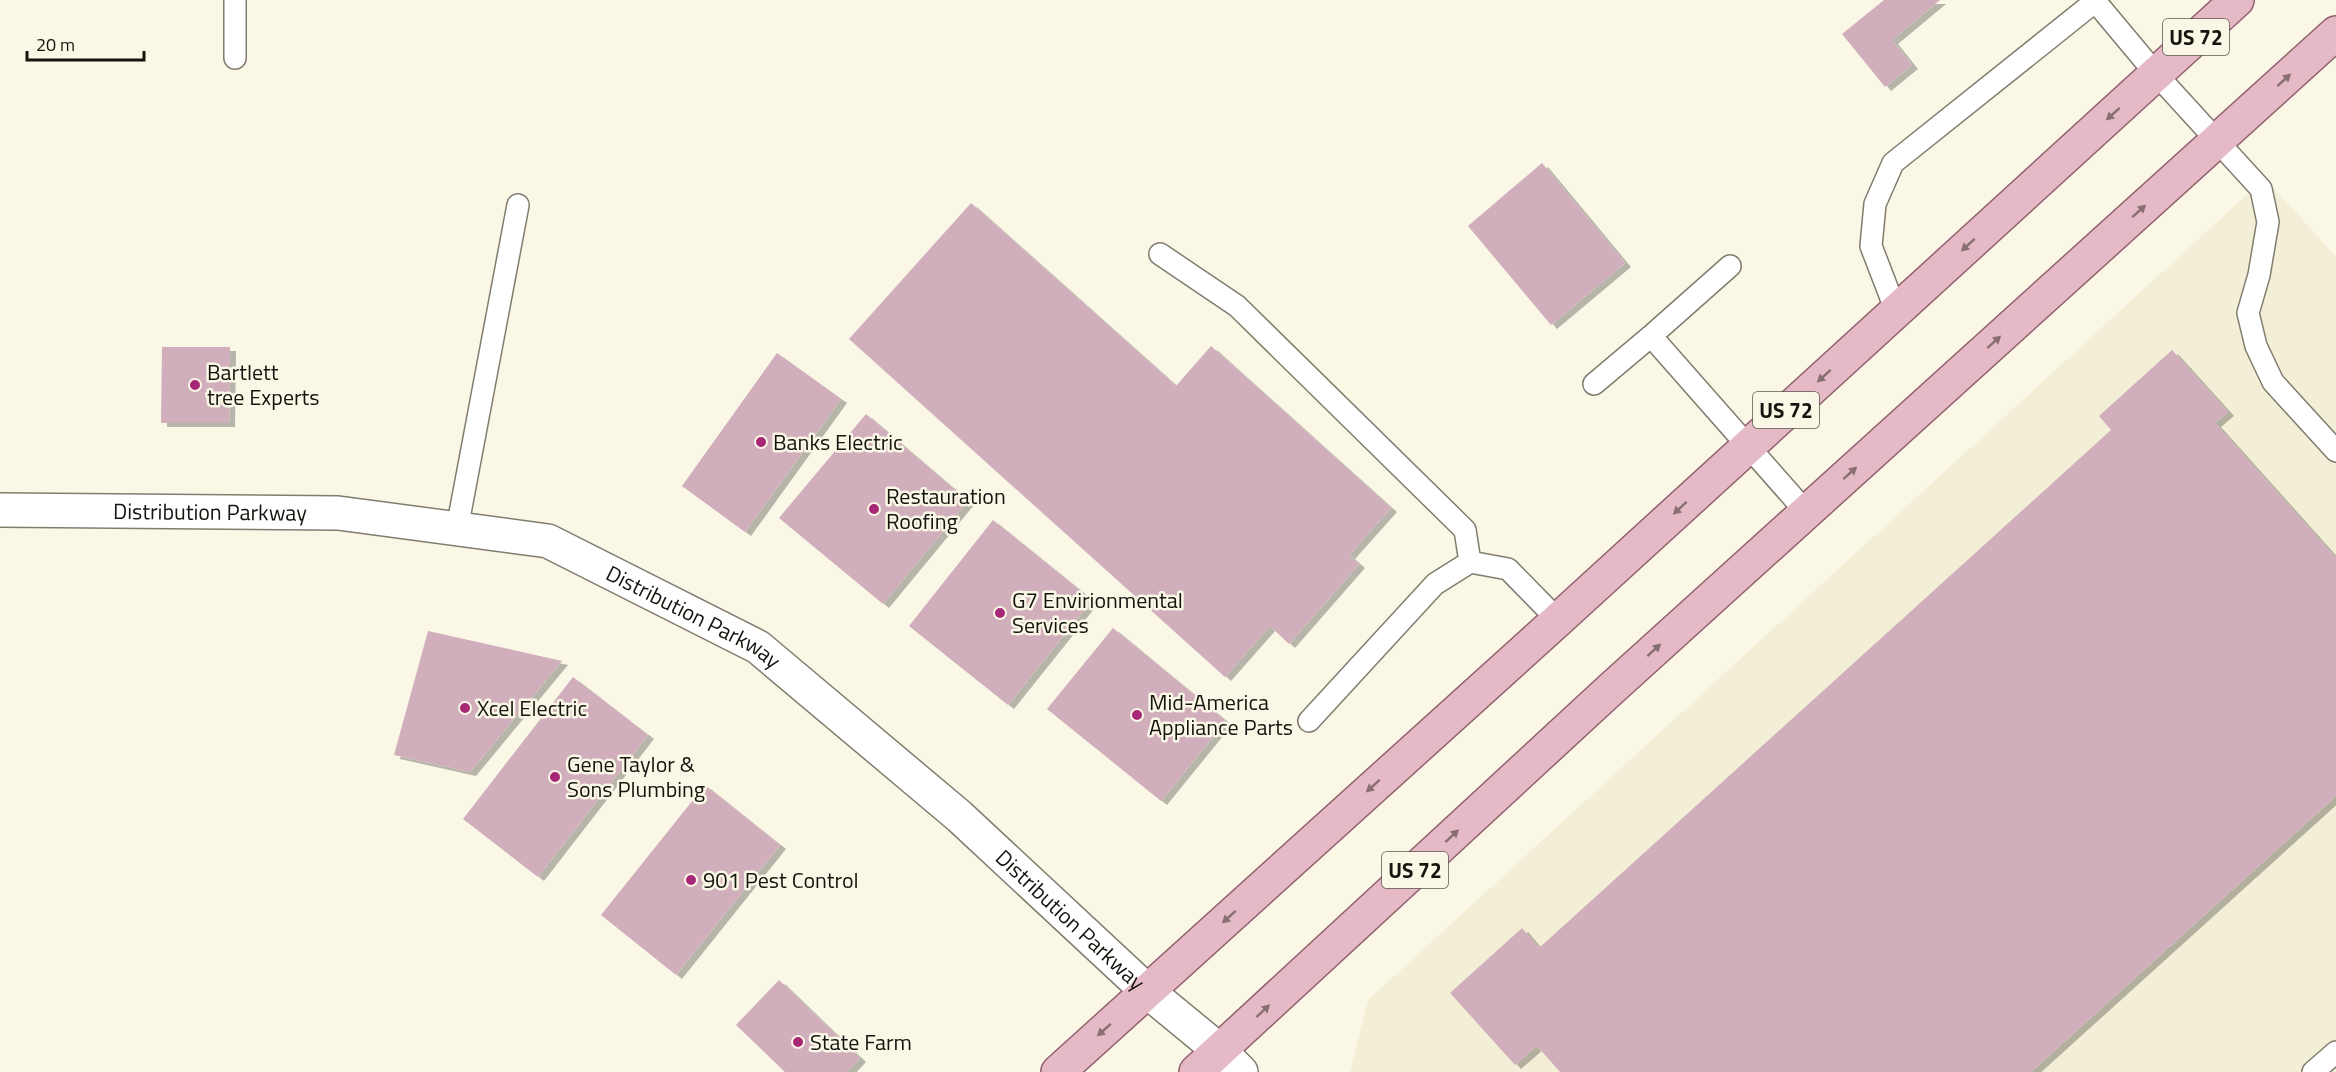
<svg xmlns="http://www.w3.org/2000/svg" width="2336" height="1072" font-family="'Titillium Web',sans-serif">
  <defs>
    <filter id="shadow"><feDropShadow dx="6" dy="4" stdDeviation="0" flood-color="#0004"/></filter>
  </defs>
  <rect width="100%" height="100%" fill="#faf7e7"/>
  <!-- built -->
  <path fill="#f3efd7" d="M2265,178L2336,257V1072H1350L1368,1000Z"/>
  <!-- building -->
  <path fill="#d0aebc" filter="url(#shadow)" d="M1884,0H1940L1892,40L1912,65L1885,87L1842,34Z
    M1542,163L1625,263L1551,325L1468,226Z
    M971,203L1176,386L1211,346L1391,508L1349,555L1359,564L1289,644L1270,626L1225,677L849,339Z
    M162,347H230L229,423H161Z
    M2172,350L2228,412L2215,423L2336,558V796L2031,1072H1560L1537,1046L1515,1065L1450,993L1522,928L1539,948L2111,430L2099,416Z
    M777,353L841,399L745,532L682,486Z
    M866,414L968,501L883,604L779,518Z
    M993,520L1092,600L1008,705L909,626Z
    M1113,628L1226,721L1161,801L1047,709Z
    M428,631L562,661L470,772L394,755Z
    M573,677L648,735L538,877L463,819Z
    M705,785L780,845L676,975L601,915Z
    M779,980L860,1058L847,1072H785L736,1025Z"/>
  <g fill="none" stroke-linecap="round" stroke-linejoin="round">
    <defs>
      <path id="lane" d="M235,0V58
        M2095,1L2156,74L2261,189L2268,222L2259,275L2248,313L2256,346L2273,382L2336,451
        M1160,254L1237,306L1465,530L1470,562
        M1730,266L1651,336L1806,512
        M1896,311L1871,246L1875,204L1893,163L2097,0
        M1594,384L1651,336
        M457,529L518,205
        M1309,721L1435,584L1470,562L1508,569L1558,620
        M2313,1072L2336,1052"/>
      <g id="street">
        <path id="s1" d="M0,510L338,513L548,541L758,647L959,816L1147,991L1220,1051L1241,1072"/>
      </g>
      <path id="primary" d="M1058,1072L1558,620L2237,0
        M1196,1072L1611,689L2336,33"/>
    </defs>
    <!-- lane casing -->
    <use href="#lane" stroke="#807d6f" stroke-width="24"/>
    <!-- street casing -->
    <use href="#street" stroke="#807d6f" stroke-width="36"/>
    <!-- primary casing -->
    <use href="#primary" stroke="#92616e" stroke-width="36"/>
    <!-- lane -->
    <use href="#lane" stroke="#fff" stroke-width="21"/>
    <!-- street -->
    <use href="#street" stroke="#fff" stroke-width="33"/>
    <!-- primary -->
    <use href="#primary" stroke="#e6b9c7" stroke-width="33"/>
  </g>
  <!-- one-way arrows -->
  <defs><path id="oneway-solid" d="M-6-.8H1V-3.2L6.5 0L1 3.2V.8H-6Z" transform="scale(1.5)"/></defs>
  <g fill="#886f74">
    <use href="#oneway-solid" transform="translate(2284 80) rotate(-42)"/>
    <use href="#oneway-solid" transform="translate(2113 114) rotate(138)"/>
    <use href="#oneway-solid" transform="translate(2139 211) rotate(-42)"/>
    <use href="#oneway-solid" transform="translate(1968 245) rotate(138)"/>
    <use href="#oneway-solid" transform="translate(1994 342) rotate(-42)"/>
    <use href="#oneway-solid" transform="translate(1824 376) rotate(138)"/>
    <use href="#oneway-solid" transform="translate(1850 473) rotate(-42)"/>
    <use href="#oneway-solid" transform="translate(1680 508) rotate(137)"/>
    <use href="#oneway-solid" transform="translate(1654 650) rotate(-42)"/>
    <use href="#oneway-solid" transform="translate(1373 786) rotate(138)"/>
    <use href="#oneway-solid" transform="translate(1452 836) rotate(-43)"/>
    <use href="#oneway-solid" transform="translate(1229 917) rotate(138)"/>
    <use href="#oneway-solid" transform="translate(1263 1011) rotate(-43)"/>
    <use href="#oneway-solid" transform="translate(1104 1030) rotate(138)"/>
  </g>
  <!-- markers -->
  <g fill="#a72675" stroke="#faf7e7" stroke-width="2">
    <circle cx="195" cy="385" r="6"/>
    <circle cx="761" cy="442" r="6"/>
    <circle cx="874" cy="509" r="6"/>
    <circle cx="1000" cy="613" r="6"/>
    <circle cx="465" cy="708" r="6"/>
    <circle cx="1137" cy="715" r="6"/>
    <circle cx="555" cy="777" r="6"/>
    <circle cx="691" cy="880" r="6"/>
    <circle cx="798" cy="1042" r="6"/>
  </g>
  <g text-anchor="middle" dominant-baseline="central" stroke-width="5" stroke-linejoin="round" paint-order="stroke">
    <!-- shield labels -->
    <g fill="#faf7e7" stroke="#5a584f" stroke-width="1.5">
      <rect x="2163" y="19" width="66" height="36" rx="4.5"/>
      <rect x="1753" y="392" width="66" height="36" rx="4.5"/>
      <rect x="1382" y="852" width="66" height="36" rx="4.5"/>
    </g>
    <g font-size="21" font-weight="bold" fill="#15140e">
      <text x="2196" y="37">US 72</text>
      <text x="1786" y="410">US 72</text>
      <text x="1415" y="870">US 72</text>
    </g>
    <!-- poi labels -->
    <g font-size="22" fill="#15140e" stroke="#faf7e7" text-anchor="start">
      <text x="207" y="372">Bartlett<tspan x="207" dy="25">tree Experts</tspan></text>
      <text x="773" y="442">Banks Electric</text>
      <text x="886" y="496">Restauration<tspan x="886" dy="25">Roofing</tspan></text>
      <text x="1012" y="600">G7 Envirionmental<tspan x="1012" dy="25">Services</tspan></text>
      <text x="1149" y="702">Mid-America<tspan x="1149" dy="25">Appliance Parts</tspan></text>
      <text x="477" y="708">Xcel Electric</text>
      <text x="567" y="764">Gene Taylor &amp;<tspan x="567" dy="25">Sons Plumbing</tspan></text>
      <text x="703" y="880">901 Pest Control</text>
      <text x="810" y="1042">State Farm</text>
    </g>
    <!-- street labels -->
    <g font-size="22" fill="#15140e" stroke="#faf7e7">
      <text stroke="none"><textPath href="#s1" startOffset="210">Distribution Parkway</textPath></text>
      <text stroke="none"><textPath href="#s1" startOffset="714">Distribution Parkway</textPath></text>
      <text stroke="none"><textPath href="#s1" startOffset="1200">Distribution Parkway</textPath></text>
    </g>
  </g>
  <!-- scale -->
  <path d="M27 51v9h117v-9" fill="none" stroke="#15140e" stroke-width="3"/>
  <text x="36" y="51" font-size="18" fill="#15140e" stroke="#faf7e7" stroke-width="4.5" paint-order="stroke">20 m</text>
</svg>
